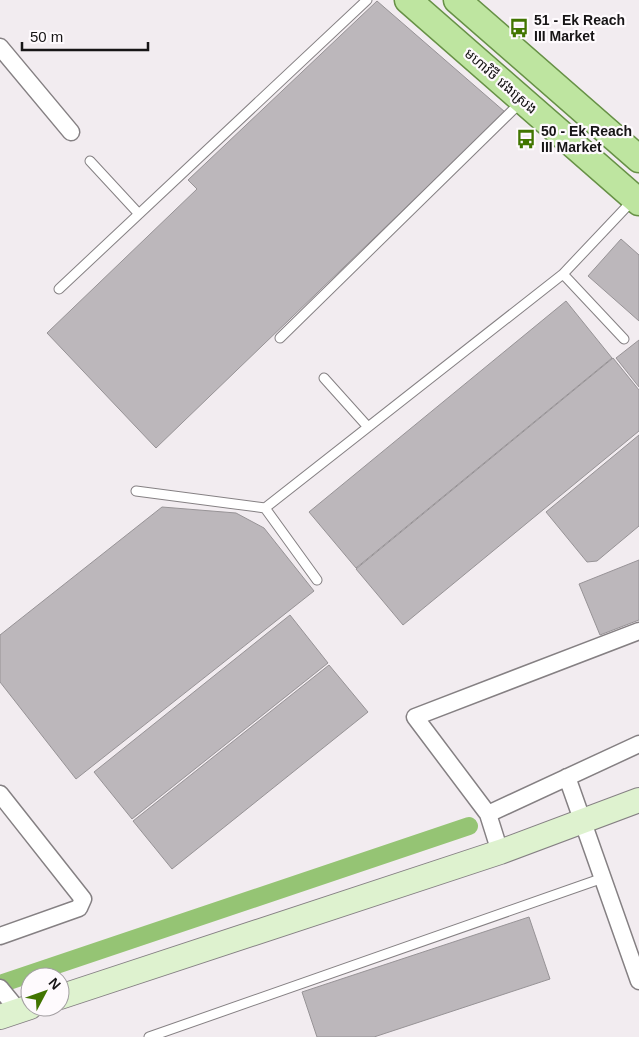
<svg xmlns="http://www.w3.org/2000/svg" width="639" height="1037" font-family="Helvetica,'Noto Sans Khmer',sans-serif">
  <rect width="100%" height="100%" fill="#f2ecf0"/>
  <g fill="none" stroke-linecap="round" stroke-linejoin="round">
    <!-- canal -->
    <path stroke="#95c474" stroke-width="18" d="M0,984L469,826"/>
  </g>
  <!-- building -->
  <path fill="#bcb7bb" stroke="#979396" d="M377,1L505,112L156,448L47,333L197,189L188,180Z
    M621,239L639,255V321L588,276Z
    M566,301L612,358L356,568L309,512Z
    M639,340V387L616,358Z
    M613,358L639,390V431L403,625L356,569Z
    M639,435V526L597,561L587,562L546,512Z
    M162,507L236,513L264,528L314,591L76,779L0,682V635Z
    M639,560V620L600,635L579,584Z
    M290,615L328,663L132,819L94,772Z
    M329,665L368,712L172,869L133,821Z
    M529,917L550,979L374,1037H317L302,992Z"/>
  <g fill="none" stroke-linecap="round" stroke-linejoin="round">
    <defs>
      <path id="lane" d="M90,161L139,214
        M563,274L624,339
        M59,289L367,0
        M280,338L521,102
        M324,378L368,427
        M136,491L265,508L563,274L633,200
        M265,508L317,580
        M149,1037L603,878"/>
      <path id="street" d="M0,47L71,132
        M567,777L639,981
        M0,794L83,899L79,908L0,936
        M488,814L639,744
        M500,852L488,814L415,717L639,631
        M0,988L18,1010"/>
      <path id="secondary" d="M60,997L500,852L639,800
        M0,1017L30,1007"/>
      <path id="primary" d="M408,0L639,202
        M457,0L639,159"/>
    </defs>
    <!-- lane casing -->
    <use href="#lane" stroke="#858083" stroke-width="11"/>
    <!-- street casing -->
    <use href="#street" stroke="#858083" stroke-width="19"/>
    <!-- secondary casing -->
    <use href="#secondary" stroke="#858083" stroke-width="26"/>
    <!-- primary casing -->
    <use href="#primary" stroke="#679146" stroke-width="29"/>
    <!-- lane -->
    <use href="#lane" stroke="#fff" stroke-width="9"/>
    <!-- street -->
    <use href="#street" stroke="#fff" stroke-width="16"/>
    <!-- secondary -->
    <use href="#secondary" stroke="#def2cf" stroke-width="24"/>
    <!-- primary -->
    <use href="#primary" stroke="#bee5a0" stroke-width="26"/>
  </g>
  <!-- icons -->
  <defs>
    <symbol id="bus-bare" viewBox="-9 -9 18 18"><path d="M-5-6H5V4H4V6H2V4H-2V6H-4V4H-5ZM-3.5-4V0h7V-4ZM-3.5 1.2v1.5H-2V1.2ZM2 1.2v1.5H3.5V1.2Z" fill="#417500" stroke="#fefafd" stroke-width="2.5" paint-order="stroke"/></symbol>
  </defs>
  <g fill-rule="evenodd">
    <use href="#bus-bare" x="505" y="14" width="28" height="28"/>
    <use href="#bus-bare" x="512" y="125" width="28" height="28"/>
  </g>
  <g text-anchor="middle" dominant-baseline="central" stroke-width="4.5" stroke-linejoin="round" paint-order="stroke">
    <!-- poi labels -->
    <g font-size="14" font-weight="bold" fill="#171516" stroke="#fefafd" text-anchor="start">
      <text x="534" y="20">51 - Ek Reach<tspan x="534" dy="16">III Market</tspan></text>
      <text x="541" y="131">50 - Ek Reach<tspan x="541" dy="16">III Market</tspan></text>
    </g>
    <!-- street labels -->
    <g font-size="14" fill="#171516" stroke="#fefafd">
      <text transform="translate(501 81) rotate(41)">មហាវិថី វេងស្រេង</text>
    </g>
  </g>
  <!-- north arrow -->
  <g transform="translate(45 992) rotate(49)"><circle r="24" fill="#fefafd" stroke="#a29ea1"/>
  <path d="M0-4L9 19L0 12L-9 19Z" fill="#417500"/>
  <text y="-8" font-size="14" font-weight="bold" text-anchor="middle" fill="#171516">N</text>
  </g>
  <!-- scale -->
  <path d="M22 42v8h126v-8" fill="none" stroke="#171516" stroke-width="2.5"/>
  <text x="30" y="42" font-size="15" fill="#171516" stroke="#fefafd" stroke-width="4" paint-order="stroke">50 m</text>
</svg>
